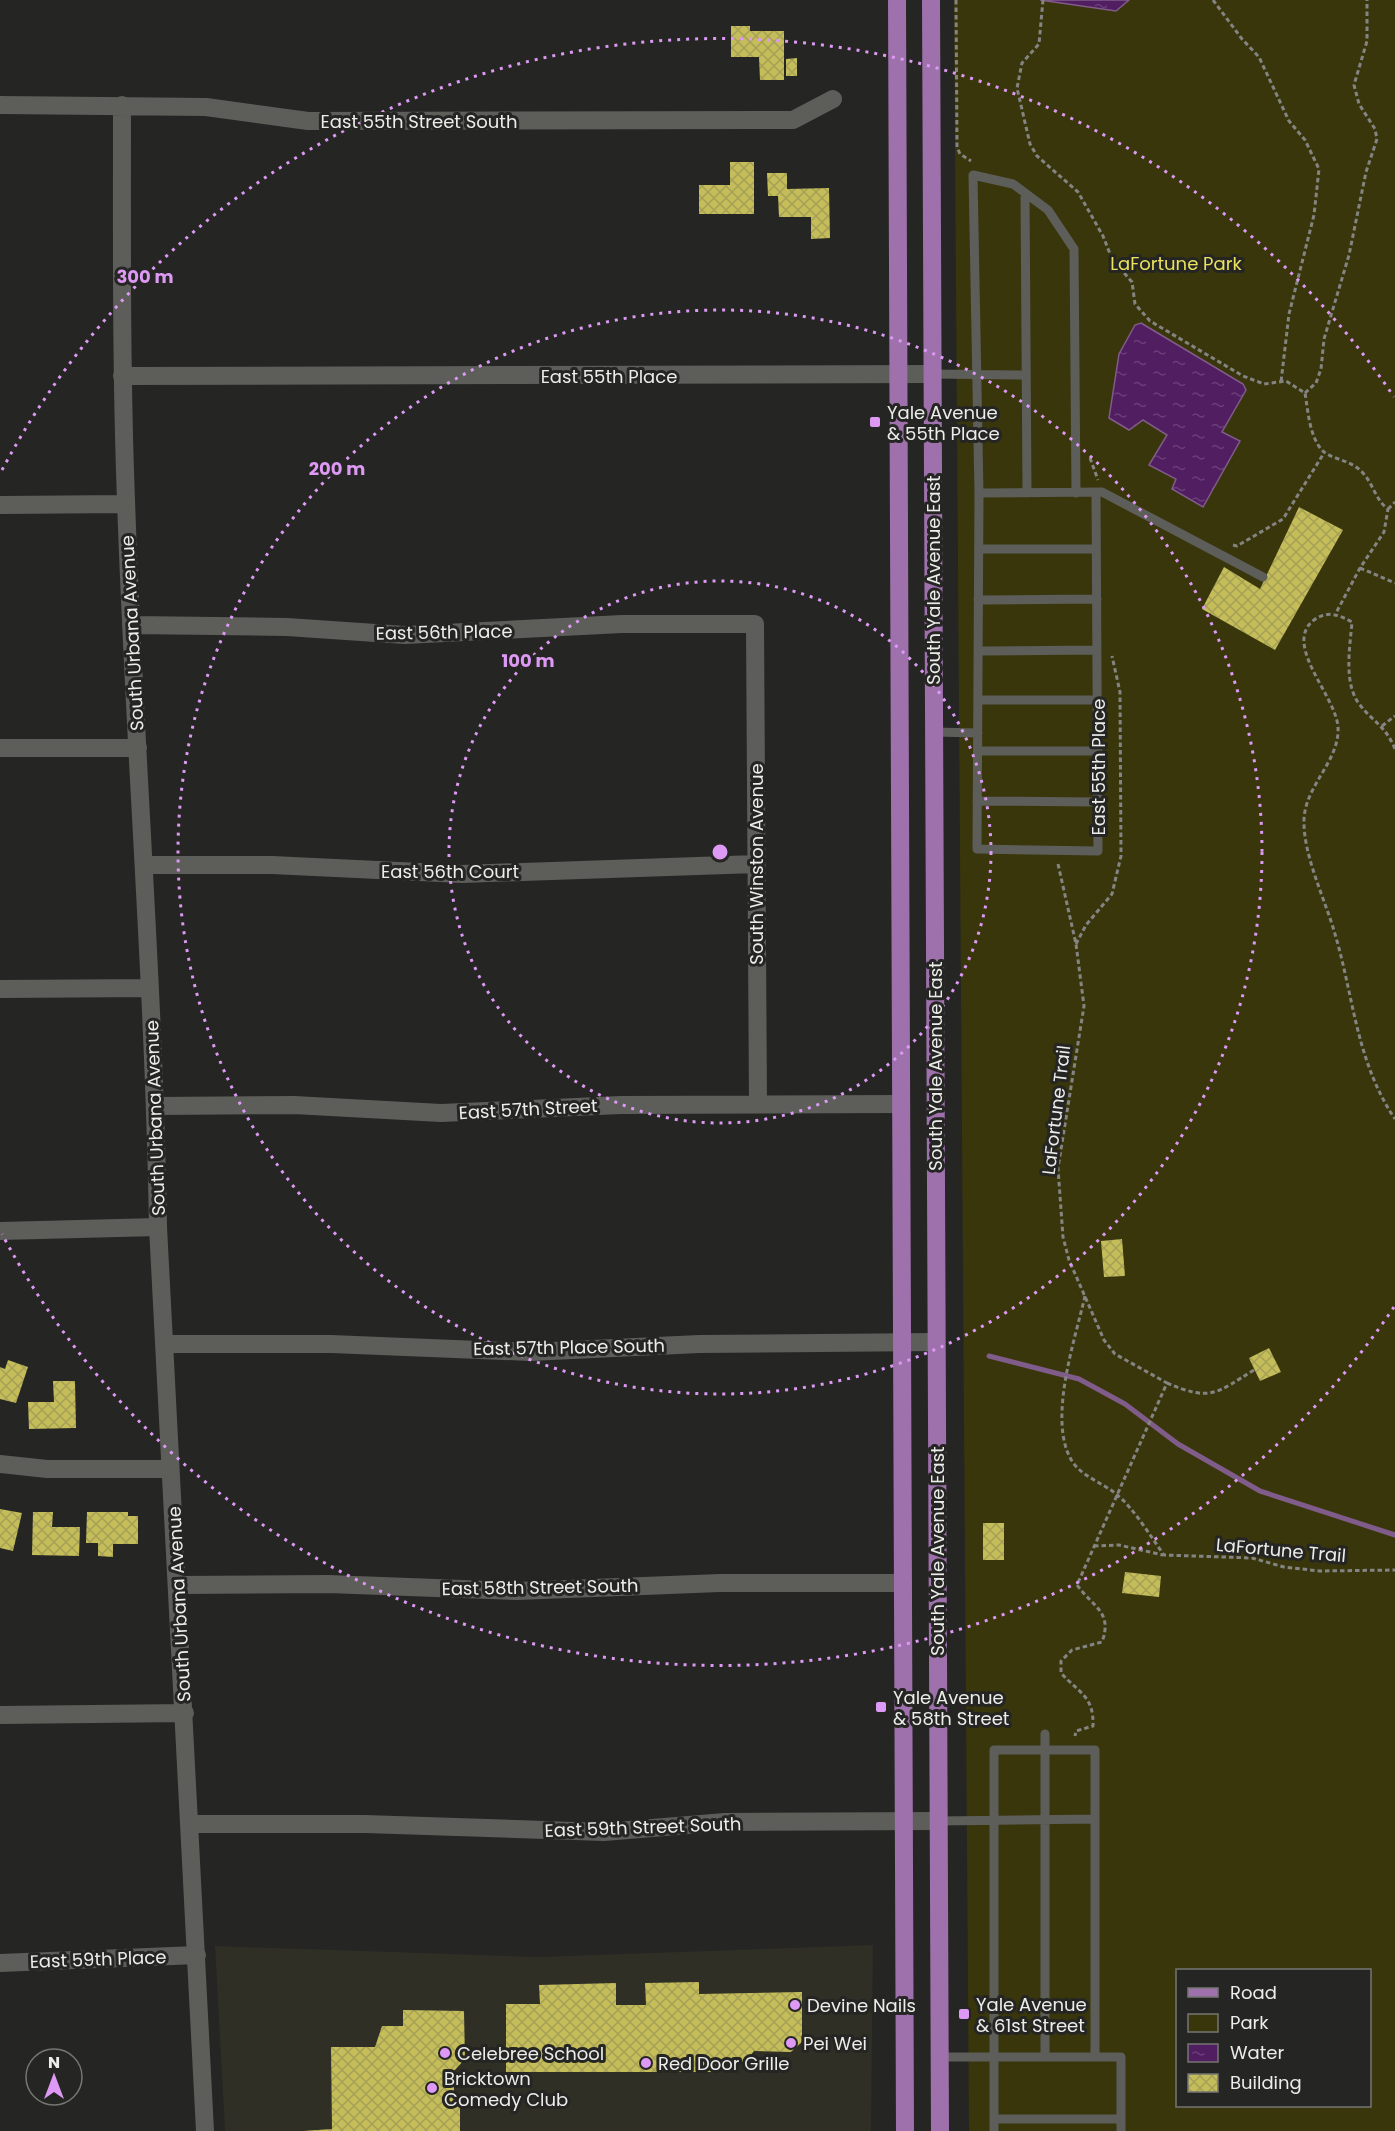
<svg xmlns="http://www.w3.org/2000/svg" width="1395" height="2131" font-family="Poppins,sans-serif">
  <defs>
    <pattern id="water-ripples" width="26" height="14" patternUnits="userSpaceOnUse" patternTransform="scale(1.5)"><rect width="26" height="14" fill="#511e61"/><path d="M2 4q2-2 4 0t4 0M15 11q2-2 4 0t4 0" fill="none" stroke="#6a3f78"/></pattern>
    <pattern id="building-cross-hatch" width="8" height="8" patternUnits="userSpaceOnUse" patternTransform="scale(1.5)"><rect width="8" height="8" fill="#c4bd5a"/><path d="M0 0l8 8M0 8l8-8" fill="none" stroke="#a5a055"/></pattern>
  </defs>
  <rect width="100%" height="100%" fill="#252523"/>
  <!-- built -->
  <path fill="#2f2f26" d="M873,1945L871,2131H225L215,1946L538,1957Z"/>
  <!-- green -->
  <path fill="#39360c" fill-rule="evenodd" d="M954,0H1395V2131H969ZM1178,1970H1370V2106H1178Z"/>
  <!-- water -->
  <path fill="url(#water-ripples)" stroke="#805c8a" stroke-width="1.5" d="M1040,0H1129L1116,11Z
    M1141,323L1243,384L1246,390L1222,432L1240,441L1203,507L1172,489L1176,479L1149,465L1167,435L1143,420L1129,430L1109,418L1119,354L1135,325Z"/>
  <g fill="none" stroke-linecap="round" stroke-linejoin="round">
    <!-- stream -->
    <path stroke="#805c8a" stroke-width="5" d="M989,1356L1079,1379L1125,1404L1178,1444L1260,1491L1395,1535"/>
  </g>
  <!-- building -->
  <path fill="url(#building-cross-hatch)" d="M731,26H750V31H784V80H760L759,57H731Z
    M797,58V76H786V59Z
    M730,162H754V214H699V185H730Z
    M767,173H787V189L829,188L830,238L811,239V217H779L778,196H768Z
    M1299,507L1343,530L1275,650L1202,609L1224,567L1260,589Z
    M1122,1239L1125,1276L1104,1277L1101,1241Z
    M1269,1348L1281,1372L1260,1381L1249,1358Z
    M8,1360L28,1367L16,1403L0,1399V1367L5,1369Z
    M53,1381H75L76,1428L29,1429L28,1402H54Z
    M0,1509L22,1513L13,1551L0,1548Z
    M33,1512H53L52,1527H80L79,1556L32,1555Z
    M87,1512H128V1516H138V1544H113V1557L98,1556V1543H86Z
    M983,1523H1004V1560H983Z
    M1125,1572L1161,1576L1159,1597L1122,1593Z
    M699,1982V1994L802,1992V2042L791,2052L754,2051L745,2062H718V2072H506V2004H540L539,1985L616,1983V2005H646L645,1983Z
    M403,2010L464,2011L465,2059L454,2071V2095L460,2096V2131H303L332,2129L331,2047H375L382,2026H403Z"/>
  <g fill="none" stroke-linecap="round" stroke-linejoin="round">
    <!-- path -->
    <path stroke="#848482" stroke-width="3" stroke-dasharray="4.5 3" stroke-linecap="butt" d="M956,0L957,147L960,154L971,161
      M1043,0L1039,44L1022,63L1017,88L1030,144L1037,156L1078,192L1103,236L1112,259L1132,282L1135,304L1150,321L1243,376L1264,384L1286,381L1305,393C1308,411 1310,444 1327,454C1338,460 1352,462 1361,471C1373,482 1375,500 1388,509L1384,532L1360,568L1336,613
      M1213,0L1242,39L1259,57L1289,121L1305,140L1319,169L1314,215L1289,314L1281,382
      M1305,393L1316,383L1321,369L1324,339L1349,255L1366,172L1377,139L1375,129L1359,104L1354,85L1367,41V0
      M1090,458L1098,480
      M1388,509L1395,502
      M1233,545L1237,546L1283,519L1324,453
      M1360,568L1395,583
      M1382,726L1395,716
      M1395,749C1385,725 1374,723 1360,705C1343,684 1350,647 1352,622C1339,615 1328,610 1314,620C1282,644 1336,696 1338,727C1340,761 1305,785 1304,820C1303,855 1325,899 1335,934C1354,998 1356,1061 1395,1119
      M1058,864L1076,944L1084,1006L1058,1168L1063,1237L1069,1260L1104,1340L1115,1354L1167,1383L1077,1585C1093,1607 1113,1612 1102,1642L1072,1650L1061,1661V1673C1079,1693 1094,1696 1093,1726L1076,1731L1075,1736
      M1076,944L1086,925L1112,894L1121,856L1120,692L1112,656
      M1085,1296C1075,1340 1047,1421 1072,1461C1081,1476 1103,1483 1116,1494C1133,1507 1151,1537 1164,1555L1252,1558L1284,1567L1320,1571L1395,1570
      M1167,1383C1211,1402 1216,1393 1254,1370
      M1094,1546L1119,1545L1163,1555"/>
    <!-- service -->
    <path stroke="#5d5d5a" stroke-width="9" d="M1025,193L1027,493
      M932,374L1026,375
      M979,493L1102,492L1263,577
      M1076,493L1074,249L1048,210L1013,184L973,175L979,493L977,849L1098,851L1096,493
      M979,549H1096
      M978,600L1097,599
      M978,651L1097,650
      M978,700H1097
      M934,732L978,733
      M978,751H1098
      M977,801L1098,802
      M939,1821L1095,1819
      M940,2057H1121V2131
      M1045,2057V1734
      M994,2119H1121
      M994,2131V1750H1095V2057"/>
    <!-- minor -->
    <path stroke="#5d5d5a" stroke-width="18" d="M0,105L206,107L308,121L793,120L833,99
      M122,105C122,237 121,368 126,500C134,742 154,984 158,1227L205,2131
      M122,376L932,374
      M0,505L126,504
      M133,625L287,627L405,635L622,624H755L758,1104
      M0,748H138
      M144,865H272L462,874L756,864
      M0,989L150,988
      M156,1106L294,1105L441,1113L621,1105L901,1104
      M0,1231L158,1227
      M165,1344H331L530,1352L699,1344L936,1342
      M0,1464L47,1469H170
      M178,1585L328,1584L517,1591L720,1583H903
      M0,1715L185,1713
      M191,1824H365L604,1832L725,1822L939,1821
      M0,1963L197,1955"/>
    <!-- primary -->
    <path stroke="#9e71ac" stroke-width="18" d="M897,0L905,2131
      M931,0L940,2131"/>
  </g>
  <!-- distance rings -->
  <g fill="none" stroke="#dd99f4" stroke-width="3" stroke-dasharray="3 6">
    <circle cx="720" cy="852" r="271"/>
    <circle cx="720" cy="852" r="542"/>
    <path d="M1394 1307A813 813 0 0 1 2 1234M2 470A813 813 0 0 1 1394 397"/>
  </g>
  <!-- markers -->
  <g fill="#dd99f4" stroke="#252523" stroke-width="2">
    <rect x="869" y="416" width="12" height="12" rx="3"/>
    <rect x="875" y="1701" width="12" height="12" rx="3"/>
    <circle cx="795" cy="2005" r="6"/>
    <rect x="958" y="2008" width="12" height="12" rx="3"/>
    <circle cx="791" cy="2043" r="6"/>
    <circle cx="445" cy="2053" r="6"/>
    <circle cx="646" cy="2063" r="6"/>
    <circle cx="432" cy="2088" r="6"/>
  </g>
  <g text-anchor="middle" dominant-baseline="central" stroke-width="6" stroke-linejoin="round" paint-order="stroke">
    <!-- street labels -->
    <g font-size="18" fill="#ececeb" stroke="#252523">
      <text x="419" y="121">East 55th Street South</text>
      <text x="609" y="376">East 55th Place</text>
      <text transform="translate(933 580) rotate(-90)">South Yale Avenue East</text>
      <text transform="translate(444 632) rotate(-1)">East 56th Place</text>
      <text transform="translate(132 633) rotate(-93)">South Urbana Avenue</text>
      <text transform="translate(1098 767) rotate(-90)">East 55th Place</text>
      <text transform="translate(756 864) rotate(-90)">South Winston Avenue</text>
      <text x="450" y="871">East 56th Court</text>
      <text transform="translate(935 1066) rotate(-90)">South Yale Avenue East</text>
      <text transform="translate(528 1109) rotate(-3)">East 57th Street</text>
      <text transform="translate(1056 1110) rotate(-83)">LaFortune Trail</text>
      <text transform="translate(155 1118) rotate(-92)">South Urbana Avenue</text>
      <text transform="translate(569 1347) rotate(-1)">East 57th Place South</text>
      <text transform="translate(1281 1550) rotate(5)">LaFortune Trail</text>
      <text transform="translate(937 1551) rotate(-90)">South Yale Avenue East</text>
      <text transform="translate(540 1587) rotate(-1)">East 58th Street South</text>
      <text transform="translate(179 1604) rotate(-93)">South Urbana Avenue</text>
      <text transform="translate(643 1827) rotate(-2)">East 59th Street South</text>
      <text transform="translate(98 1959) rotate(-2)">East 59th Place</text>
    </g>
    <!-- park labels -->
    <g font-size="18" fill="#eae15d" stroke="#252523">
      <text x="1176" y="263">LaFortune Park</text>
    </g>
    <!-- poi labels -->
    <g font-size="18" fill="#ececeb" stroke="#252523" text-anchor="start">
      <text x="887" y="412">Yale Avenue<tspan x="887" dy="21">&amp; 55th Place</tspan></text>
      <text x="893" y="1697">Yale Avenue<tspan x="893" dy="21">&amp; 58th Street</tspan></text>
      <text x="976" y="2004">Yale Avenue<tspan x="976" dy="21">&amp; 61st Street</tspan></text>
      <text x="807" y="2005">Devine Nails</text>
      <text x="803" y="2043">Pei Wei</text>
      <text x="457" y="2053">Celebree School</text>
      <text x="658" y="2063">Red Door Grille</text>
      <text x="444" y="2078">Bricktown<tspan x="444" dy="21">Comedy Club</tspan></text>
    </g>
  </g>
  <circle cx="720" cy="852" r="9" fill="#dd99f4" stroke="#252523" stroke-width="3"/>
  <g font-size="18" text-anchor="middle" font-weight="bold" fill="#dd99f4" stroke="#252523" stroke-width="6" stroke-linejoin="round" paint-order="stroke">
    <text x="145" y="283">300 m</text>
    <text x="337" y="475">200 m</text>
    <text x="528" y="667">100 m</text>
  </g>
  <!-- legend -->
  <rect x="1176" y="1969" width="195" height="138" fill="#252523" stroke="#757573" stroke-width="1.5"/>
  <rect x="1188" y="1988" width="30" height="9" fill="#9e71ac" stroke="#757573" stroke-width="1.5"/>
  <text x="1230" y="1999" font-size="18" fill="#ececeb">Road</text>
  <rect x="1188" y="2014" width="30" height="18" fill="#39360c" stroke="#757573" stroke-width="1.5"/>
  <text x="1230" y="2029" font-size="18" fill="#ececeb">Park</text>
  <rect x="1188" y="2044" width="30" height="18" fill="url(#water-ripples)" stroke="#757573" stroke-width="1.5"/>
  <text x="1230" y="2059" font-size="18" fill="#ececeb">Water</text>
  <rect x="1188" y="2074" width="30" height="18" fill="url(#building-cross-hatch)" stroke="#757573" stroke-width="1.5"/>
  <text x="1230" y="2089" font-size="18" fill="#ececeb">Building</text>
  <!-- north arrow -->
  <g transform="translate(54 2077)"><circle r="28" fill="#252523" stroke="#757573" stroke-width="1.5"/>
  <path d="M0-4.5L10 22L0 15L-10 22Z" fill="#dd99f4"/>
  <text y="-9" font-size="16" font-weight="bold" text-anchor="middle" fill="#ececeb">N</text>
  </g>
</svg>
